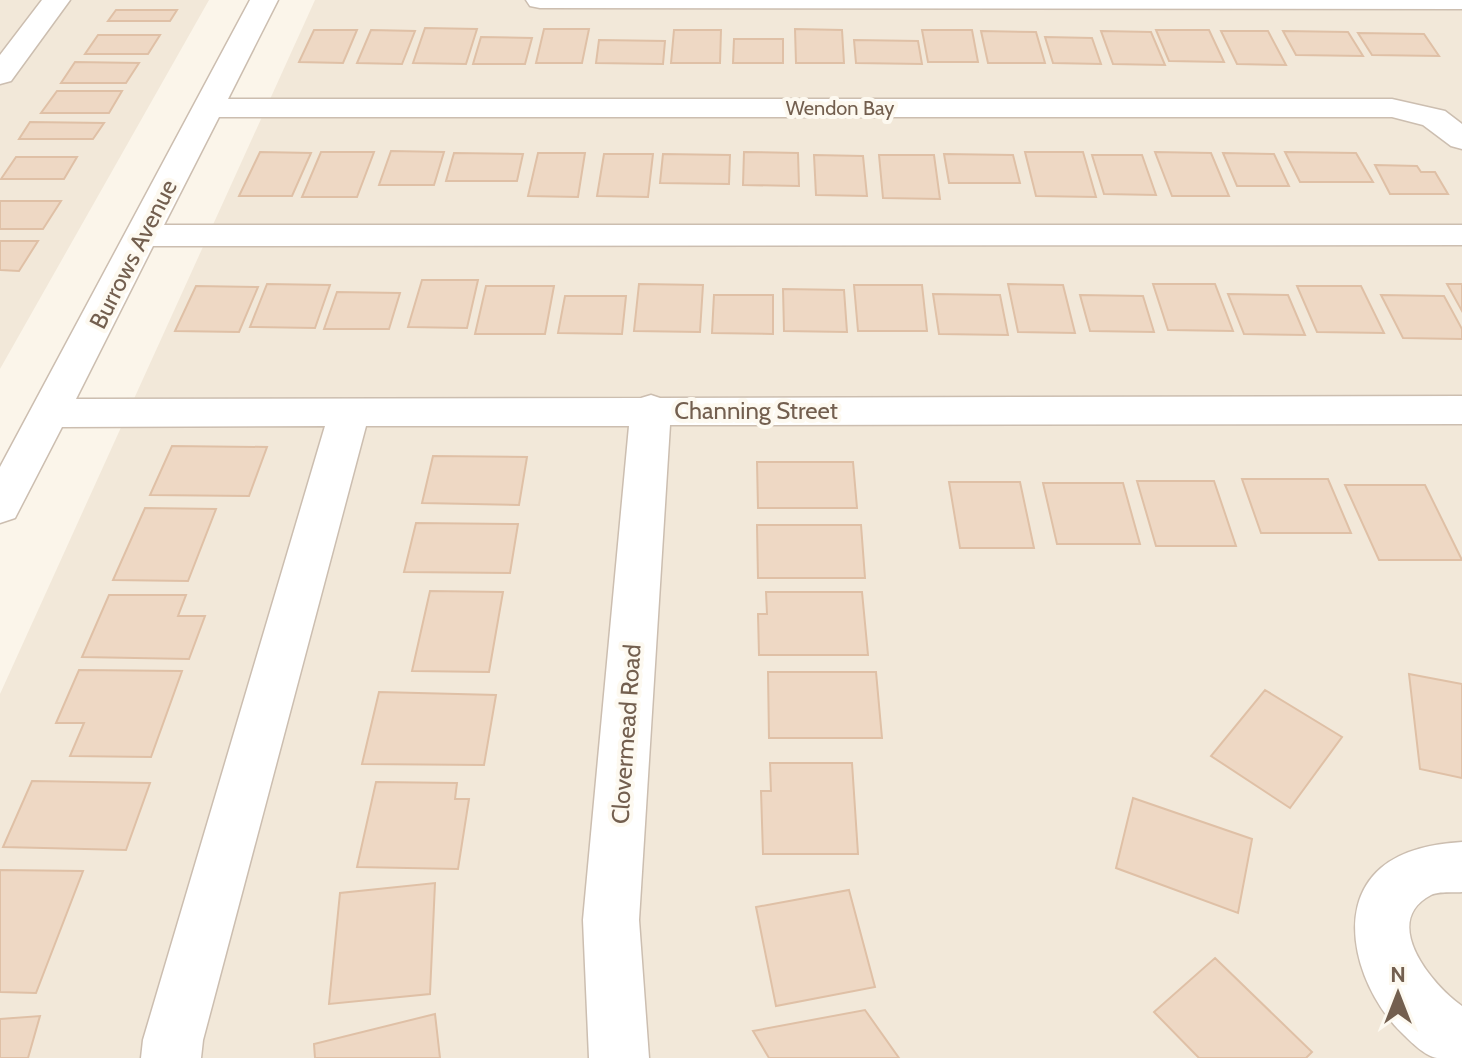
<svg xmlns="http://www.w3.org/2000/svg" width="1462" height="1058" font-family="Cabin,sans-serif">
  <rect width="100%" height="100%" fill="#fbf5ea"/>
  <!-- residential -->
  <path fill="#f2e8d9" d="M0,0H209L0,369Z
    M315,0H1462V1058H0V694Z"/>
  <!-- building -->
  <path fill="#eed8c4" stroke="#dfc0a6" stroke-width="2" d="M116,10H177L170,21H108Z
    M425,28L477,29L466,64L413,63Z
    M544,29H589L582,63H536Z
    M795,29L842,30L844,63H796Z
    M314,30H357L343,63L299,62Z
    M371,30L415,31L402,64L357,63Z
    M674,30H721L720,63H671Z
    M922,30H972L978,62H928Z
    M1156,30H1209L1224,62L1169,61Z
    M981,31L1036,32L1045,63H988Z
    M1101,31L1151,32L1165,65L1113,64Z
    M1221,31H1268L1286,65L1237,64Z
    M1283,31L1348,32L1363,56L1296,55Z
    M1358,33L1424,34L1439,56L1372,55Z
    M98,35H160L148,54H85Z
    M481,37L532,38L525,64H473Z
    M1045,37L1092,38L1101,64L1053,63Z
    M734,39H783V63H733Z
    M599,40L665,41L663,64L596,63Z
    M854,40L918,41L922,64L856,63Z
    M75,62L139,63L126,83H61Z
    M57,91H122L109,113H41Z
    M30,122L104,123L93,139H19Z
    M391,151L444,152L434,185H379Z
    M260,152L311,153L292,196H239Z
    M321,152H374L357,197H302Z
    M744,152L798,153L799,186L743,185Z
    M1025,152H1083L1096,197L1036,196Z
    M1155,152L1211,153L1229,196H1172Z
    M1285,152L1356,153L1373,182H1300Z
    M454,153L523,154L517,181H446Z
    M538,153H585L578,197L528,196Z
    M1223,153L1274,154L1289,186H1237Z
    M604,154H653L648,197L597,196Z
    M663,154L730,155L729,184L660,183Z
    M944,154L1013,155L1020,183H949Z
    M814,155L863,156L867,196L816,195Z
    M879,155H934L940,199L883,198Z
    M1092,155H1142L1156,195L1104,194Z
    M16,157H77L64,179H1Z
    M1375,165L1417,166L1421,172H1435L1448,194H1390Z
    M0,201H61L43,229H0Z
    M0,241H38L19,271L0,270Z
    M422,280H478L467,328L408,327Z
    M267,284L330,285L315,328L250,327Z
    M639,284L703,285L700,332L634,331Z
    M1008,284L1063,285L1075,333L1018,332Z
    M1153,284H1215L1233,331L1168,330Z
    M1447,284H1462V311Z
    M854,285H922L927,331H858Z
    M196,286L258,287L239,332L175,331Z
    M486,286H554L545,334H475Z
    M1297,286H1361L1384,333L1317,332Z
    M783,289L844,290L847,332L784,331Z
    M337,292L400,293L389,329H324Z
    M933,294L1000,295L1008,335L939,334Z
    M1228,294L1288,295L1305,335L1244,334Z
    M714,295H773V334L712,333Z
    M1080,295L1143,296L1154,332L1090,331Z
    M1381,295L1444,296L1462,329V339L1403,338Z
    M565,296H626L622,334L558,333Z
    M172,446L267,447L249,496L150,495Z
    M433,456L527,457L519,505L422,503Z
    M757,462H853L857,508H758Z
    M1242,479H1328L1351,533H1261Z
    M1137,481H1214L1236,546H1156Z
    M949,482H1020L1034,548H960Z
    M1043,483H1123L1140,544H1057Z
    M1345,485H1425L1462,560H1379Z
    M145,508L216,509L188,581L113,580Z
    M416,523L518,524L510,573L404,572Z
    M757,525H861L865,578H758Z
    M430,591L503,592L489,672L412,671Z
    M766,592H862L868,655H759L758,614H767Z
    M109,595H186L178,616H205L189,659L82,657Z
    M79,670L182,671L151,757L70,756L84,723H56Z
    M768,672H876L882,738H769Z
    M1409,674L1462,684V778L1420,769Z
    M1265,690L1342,737L1290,808L1211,756Z
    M379,692L496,695L484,765L362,764Z
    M770,763H852L858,854H763L761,791H771Z
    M32,781L150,783L126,850L3,847Z
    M376,782L457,783L455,799H469L458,869L357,867Z
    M1133,798L1252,839L1238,913L1116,868Z
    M0,870L83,871L36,993L0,992Z
    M435,883L430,994L329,1004L340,893Z
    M849,890L875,987L776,1006L756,907Z
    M1215,958L1312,1052L1306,1058H1199L1154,1012Z
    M865,1010L899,1058H769L753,1031Z
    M435,1014L440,1058H315L314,1044Z
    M40,1016L28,1058H0V1019Z"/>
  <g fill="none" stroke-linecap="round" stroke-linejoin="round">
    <defs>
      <path id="minor" d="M42,0H70L11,81L0,84V55Z
        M250,0H278L228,99H1392L1445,111L1462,124V149L1451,146L1423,125L1392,117H219L164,225H1462V245L153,246L76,399L641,398L651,395L660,398L1462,396V424L670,425L639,920L649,1058H589L583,920L629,426H366L203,1040L201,1058H141L143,1040L325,426L62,427L15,518L0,523V467Z
        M526,0H1462V9L540,8L530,6Z
        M1462,842V892C1453,893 1439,891 1431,895C1379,922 1433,986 1462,1006V1058C1454,1058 1445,1058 1437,1058C1425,1056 1411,1042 1402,1033C1362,995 1331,911 1381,868C1403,849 1434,844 1462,842Z"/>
    </defs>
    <!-- minor casing -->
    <use href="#minor" stroke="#ccbeb0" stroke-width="3"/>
    <!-- minor -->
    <use href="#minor" fill="#fff" fill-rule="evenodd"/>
  </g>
  <g text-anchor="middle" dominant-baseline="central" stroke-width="8" stroke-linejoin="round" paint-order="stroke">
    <!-- far-street labels -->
    <g font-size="20" fill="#735f4f" stroke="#fdf9f0">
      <text x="840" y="108">Wendon Bay</text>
    </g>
    <!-- street labels -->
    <g font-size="24" fill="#735f4f" stroke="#fdf9f0">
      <text transform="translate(133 254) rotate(-63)">Burrows Avenue</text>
      <text x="756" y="410">Channing Street</text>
      <text transform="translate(626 734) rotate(-86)">Clovermead Road</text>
    </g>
  </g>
  <!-- north arrow -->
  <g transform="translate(1398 994)" stroke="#fdf9f0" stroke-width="6" paint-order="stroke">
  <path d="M0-6L14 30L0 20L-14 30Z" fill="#735f4f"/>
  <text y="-12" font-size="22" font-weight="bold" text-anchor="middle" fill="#735f4f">N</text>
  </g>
</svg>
